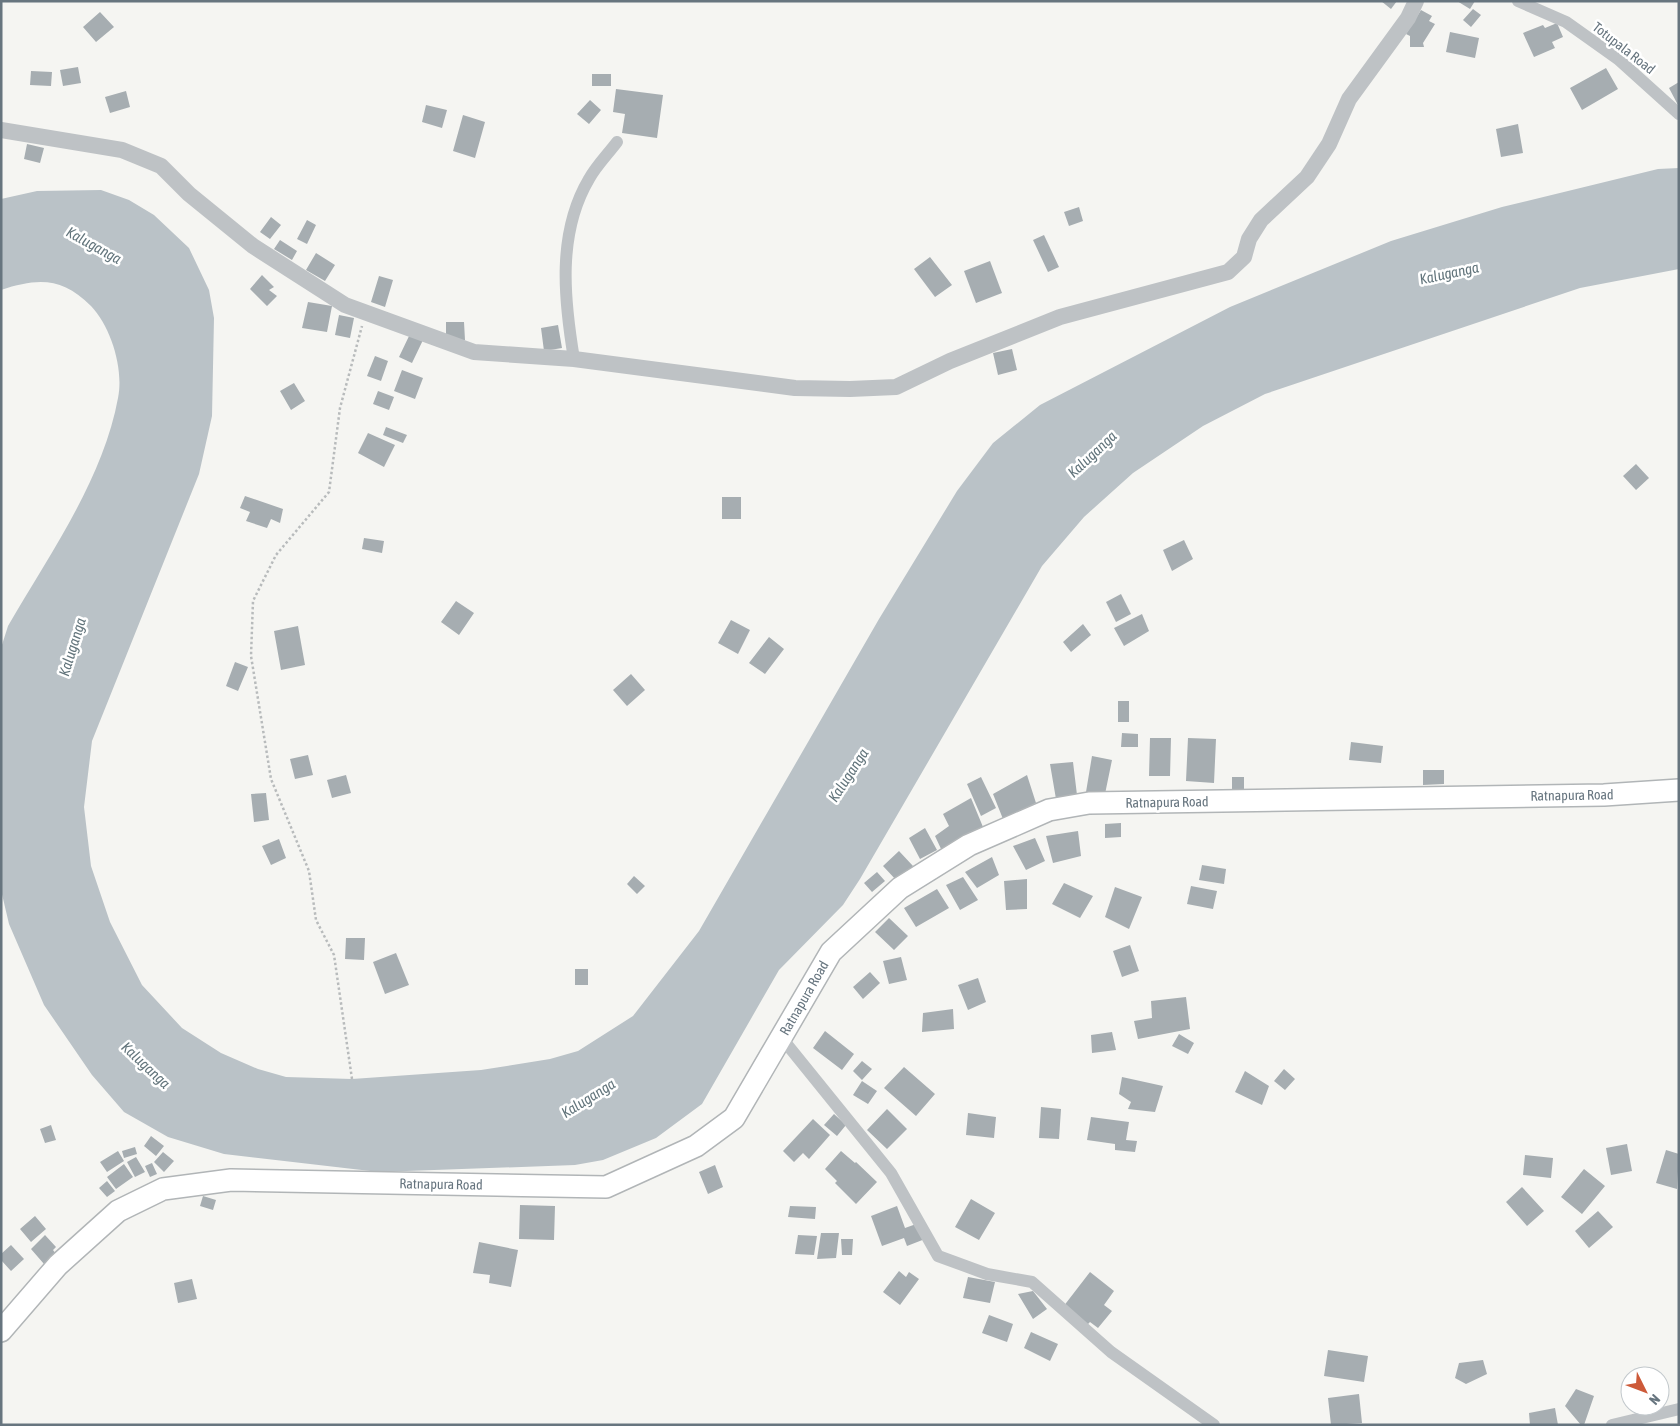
<svg xmlns="http://www.w3.org/2000/svg" width="1680" height="1426" font-family="'Asap Condensed',sans-serif">
  <rect width="100%" height="100%" fill="#f5f5f2"/>
  <!-- water -->
  <path fill="#bac2c7" d="M1679,168V269L1580,288L1265,394L1203,426L1133,473L1084,517L1042,566L860,879L843,905L779,970L702,1104L656,1138L603,1160L575,1165L379,1172L224,1154L168,1137L124,1112L92,1075L44,1005L9,924L1,890V648L8,626C49,555 103,480 118,398C124,369 111,327 91,306C62,277 38,278 1,290V199L37,191L101,190L129,200L154,215L189,248L209,290L214,318L212,416L199,474L92,741L84,807L91,866L110,922L142,985L182,1028L221,1053L258,1069L286,1077L352,1079L481,1070L550,1059L578,1051L633,1016L699,931L879,619L957,491L993,443L1040,405L1230,307L1391,241L1502,207L1658,169Z"/>
  <!-- building -->
  <path fill="#a6adb1" d="M1381,1H1397L1391,9Z
    M1457,1H1475L1470,9Z
    M1473,9L1481,15L1471,27L1463,20Z
    M1421,10L1432,16L1429,21L1435,24L1423,43L1424,47H1410V36L1406,34Z
    M100,12L114,27L96,42L83,27Z
    M1557,23L1563,37L1552,42L1555,48L1534,57L1523,33L1543,25L1545,28Z
    M1450,32L1479,38L1475,58L1446,52Z
    M78,67L81,83L63,86L60,70Z
    M1606,68L1618,89L1582,110L1570,88Z
    M31,71L52,72L51,86L30,85Z
    M592,74H611V86H592Z
    M1679,82V107L1669,88Z
    M616,89L663,95L657,138L622,133L625,114L613,112Z
    M126,91L130,107L110,113L105,97Z
    M590,100L601,110L589,124L577,114Z
    M426,105L447,110L442,128L422,122Z
    M463,115L485,122L475,158L453,151Z
    M1518,124L1523,153L1501,157L1496,129Z
    M27,144L44,148L40,163L24,159Z
    M1079,207L1083,221L1069,226L1064,212Z
    M271,217L281,225L270,239L260,232Z
    M307,220L316,225L307,244L297,239Z
    M1044,235L1059,267L1048,272L1033,240Z
    M280,240L297,251L292,260L274,249Z
    M316,253L335,265L325,281L306,270Z
    M930,257L952,285L935,297L914,269Z
    M990,261L1002,293L976,303L964,271Z
    M262,275L274,287L269,290L277,296L267,306L250,289Z
    M379,276L393,280L385,307L371,302Z
    M308,302L332,306L327,332L302,328Z
    M339,315L354,318L350,338L335,335Z
    M446,322H464L465,340H446Z
    M558,325L562,348L544,351L541,328Z
    M410,334L423,340L412,363L399,357Z
    M1012,349L1017,370L998,375L993,353Z
    M375,356L388,361L381,381L367,376Z
    M402,370L423,378L415,399L394,391Z
    M294,383L305,401L291,410L280,391Z
    M378,391L394,397L389,410L373,404Z
    M386,427L407,435L403,443L383,435Z
    M368,433L395,445L384,467L358,453Z
    M1636,464L1649,478L1636,490L1623,476Z
    M245,496L283,509L280,523L271,519L267,528L246,521L250,512L240,508Z
    M722,497H741V519H722Z
    M364,538L384,541L382,553L362,549Z
    M1184,540L1193,559L1172,571L1163,550Z
    M1121,594L1131,614L1116,622L1106,602Z
    M456,601L474,613L459,635L441,622Z
    M1142,614L1149,631L1124,646L1114,628Z
    M731,620L750,630L738,654L718,643Z
    M1083,624L1091,635L1071,652L1063,642Z
    M298,626L305,665L281,670L274,631Z
    M769,637L784,649L765,674L749,663Z
    M235,662L248,667L238,691L226,686Z
    M631,674L645,690L627,706L613,690Z
    M1118,701H1129V722H1118Z
    M1122,733L1138,734V747H1121Z
    M1150,738H1171L1170,776H1149Z
    M1188,738L1216,739L1214,783L1186,781Z
    M1351,742L1383,746L1381,763L1349,760Z
    M308,755L313,775L295,779L290,759Z
    M1092,756L1112,760L1105,794L1086,792Z
    M1073,762L1077,795L1056,799L1050,764Z
    M1423,770H1444V784L1423,785Z
    M346,775L351,793L332,798L327,780Z
    M1027,775L1036,803L1003,819L993,794Z
    M981,777L996,808L981,816L967,784Z
    M1232,777H1244V796H1232Z
    M266,793L269,820L254,822L251,794Z
    M971,798L983,827L942,851L935,836L949,826L943,814Z
    M1121,823V837L1105,838V824Z
    M925,828L937,850L920,859L909,838Z
    M1078,831L1081,856L1053,863L1046,836Z
    M1035,838L1045,861L1026,870L1013,846Z
    M279,839L286,858L271,865L262,846Z
    M899,851L913,866L897,881L883,866Z
    M992,857L999,875L977,888L965,872Z
    M1202,865L1226,869L1224,884L1199,880Z
    M877,872L885,881L872,892L864,883Z
    M634,876L645,886L637,894L627,884Z
    M963,877L978,900L960,910L946,885Z
    M1027,879V909L1006,910L1004,881Z
    M1064,883L1093,896L1080,918L1052,904Z
    M1191,886L1217,891L1213,909L1187,904Z
    M1115,887L1142,897L1129,929L1105,917Z
    M937,889L949,908L916,927L904,908Z
    M889,918L908,936L894,950L875,932Z
    M346,938H365L364,960L345,959Z
    M1130,945L1139,971L1122,977L1113,951Z
    M396,953L409,985L385,994L373,962Z
    M901,957L907,980L889,984L883,961Z
    M575,969H588V985H575Z
    M870,972L880,983L863,999L853,987Z
    M978,978L986,1002L968,1010L958,985Z
    M1186,997L1190,1029L1138,1039L1134,1021L1152,1018L1151,1001Z
    M953,1009L954,1029L922,1032L923,1013Z
    M825,1031L854,1054L842,1070L813,1048Z
    M1112,1032L1116,1050L1092,1053L1091,1035Z
    M1179,1034L1194,1043L1188,1054L1172,1046Z
    M862,1061L872,1069L862,1080L853,1071Z
    M904,1067L935,1094L916,1116L884,1088Z
    M1284,1069L1295,1079L1285,1090L1274,1081Z
    M1245,1071L1269,1086L1262,1105L1235,1092Z
    M1122,1077L1163,1086L1155,1112L1128,1109L1131,1102L1119,1094Z
    M862,1081L877,1091L868,1104L853,1095Z
    M1041,1107L1061,1109L1059,1139L1039,1138Z
    M887,1109L907,1129L887,1149L867,1130Z
    M968,1113L996,1117L994,1138L966,1135Z
    M834,1114L846,1125L837,1136L824,1125Z
    M1091,1117L1129,1122L1126,1140L1137,1141L1135,1152L1115,1150V1144L1087,1140Z
    M813,1119L830,1135L809,1159L803,1153L794,1162L783,1151Z
    M51,1125L56,1140L45,1143L40,1129Z
    M151,1136L164,1146L156,1156L144,1146Z
    M1627,1144L1632,1171L1611,1175L1606,1148Z
    M135,1147L137,1154L124,1158L122,1151Z
    M1666,1150L1679,1154L1677,1189L1656,1183Z
    M118,1151L124,1161L107,1172L100,1162Z
    M841,1151L855,1163L856,1162L877,1182L856,1204L835,1183L837,1181L825,1169Z
    M163,1152L174,1161L164,1172L154,1162Z
    M1525,1155L1553,1158L1551,1178L1523,1175Z
    M136,1157L145,1172L135,1177L127,1162Z
    M152,1163L157,1174L150,1177L145,1166Z
    M124,1164L133,1177L116,1189L107,1177Z
    M715,1165L723,1187L708,1194L699,1172Z
    M1584,1169L1605,1186L1582,1214L1561,1197Z
    M107,1181L115,1191L107,1197L99,1188Z
    M1522,1187L1544,1211L1527,1226L1506,1202Z
    M203,1196L216,1200L213,1210L200,1206Z
    M971,1199L995,1213L979,1240L955,1227Z
    M520,1205L555,1206L554,1240L519,1239Z
    M790,1206L816,1207L815,1219L788,1217Z
    M897,1206L905,1228L919,1223L925,1239L907,1246L904,1238L882,1246L871,1216Z
    M1598,1211L1613,1227L1589,1248L1575,1231Z
    M35,1216L46,1229L31,1242L20,1229Z
    M821,1233H839L836,1258L817,1259Z
    M45,1235L56,1247L53,1250L56,1254L44,1264L31,1249Z
    M798,1235L817,1236L814,1255L795,1254Z
    M841,1239H853L852,1255H842Z
    M479,1242L518,1250L511,1287L489,1283L490,1275L473,1273Z
    M11,1245L24,1259L11,1271L1,1260V1254Z
    M899,1271L906,1277L909,1272L919,1279L900,1305L883,1292Z
    M1090,1272L1114,1291L1104,1305L1112,1311L1098,1328L1090,1322L1087,1325L1063,1307Z
    M968,1277L995,1282L990,1303L963,1298Z
    M192,1279L197,1299L178,1303L174,1283Z
    M1033,1291L1047,1309L1033,1319L1018,1294Z
    M989,1315L1013,1324L1007,1342L982,1333Z
    M1031,1332L1058,1344L1050,1361L1024,1348Z
    M1328,1350L1368,1356L1364,1382L1324,1376Z
    M1483,1360L1487,1374L1466,1384L1455,1378L1459,1363Z
    M1660,1377L1664,1378L1661,1396H1660Z
    M1576,1389L1594,1396L1584,1425H1581L1565,1406Z
    M1359,1394L1362,1423L1331,1425L1328,1398Z
    M1555,1408L1558,1425H1530L1529,1413Z"/>
  <g fill="none" stroke-linecap="round" stroke-linejoin="round">
    <defs>
      <path id="trunk" d="M1,1331L58,1265L118,1211L163,1189L231,1180L606,1187L696,1146L734,1118L831,952L900,888L969,845L1049,810L1089,803L1604,795L1679,790"/>
    </defs>
    <!-- trunk casing -->
    <use href="#trunk" stroke="#b1b5b7" stroke-width="24"/>
    <!-- path -->
    <path stroke="#b8bbbc" stroke-width="2.5" stroke-dasharray="2.5 2.5" stroke-linecap="butt" d="M352,1079L334,955L316,920L309,871L271,779L251,656L253,601L276,555L329,492L340,408L362,326"/>
    <!-- minor -->
    <path stroke="#bec2c5" stroke-width="12" d="M1518,1L1566,22L1618,59L1679,114
      M574,359C564,299 557,233 589,179C596,166 608,154 617,142
      M781,1037L891,1173L938,1256L987,1274L1032,1282L1111,1352L1214,1425
      M1612,1425L1679,1409"/>
    <!-- tertiary -->
    <path stroke="#bec2c5" stroke-width="16" d="M1,130L122,150L161,166L189,194L253,246L345,305L474,352L574,359L795,388L850,389L896,387L950,361L1060,317L1228,272L1244,257L1249,239L1261,220L1307,177L1329,144L1349,99L1408,18L1416,1"/>
    <!-- trunk -->
    <use href="#trunk" stroke="#fff" stroke-width="21"/>
  </g>
  <g text-anchor="middle" dominant-baseline="central" stroke-width="5" stroke-linejoin="round" paint-order="stroke">
    <!-- street labels -->
    <g font-size="14" fill="#67757f" stroke="#fff">
      <text transform="translate(1624 48) rotate(38)">Totupala Road</text>
      <text transform="translate(1572 795) rotate(-1)">Ratnapura Road</text>
      <text transform="translate(1167 802) rotate(-1)">Ratnapura Road</text>
      <text transform="translate(804 998) rotate(-60)">Ratnapura Road</text>
      <text transform="translate(441 1184) rotate(1)">Ratnapura Road</text>
    </g>
    <!-- water labels -->
    <g font-size="15" font-style="italic" fill="#63757c" stroke="#fff">
      <text transform="translate(94 245) rotate(29)">Kaluganga</text>
      <text transform="translate(1449 273) rotate(-12)">Kaluganga</text>
      <text transform="translate(1092 454) rotate(-43)">Kaluganga</text>
      <text transform="translate(72 647) rotate(-73)">Kaluganga</text>
      <text transform="translate(848 775) rotate(-57)">Kaluganga</text>
      <text transform="translate(146 1065) rotate(43)">Kaluganga</text>
      <text transform="translate(588 1098) rotate(-32)">Kaluganga</text>
    </g>
  </g>
  <!-- border -->
  <rect width="1680" height="1426" fill="none" stroke="#67757f" stroke-width="5"/>
  <!-- north arrow -->
  <g transform="translate(1645 1391) rotate(132)"><circle r="24" fill="#ffffff" stroke="#c2c8cc"/>
  <path d="M0-4L9 19L0 12L-9 19Z" fill="#cd5a39"/>
  <text y="-8" font-size="14" font-weight="bold" text-anchor="middle" fill="#67757f">N</text>
  </g>
</svg>
